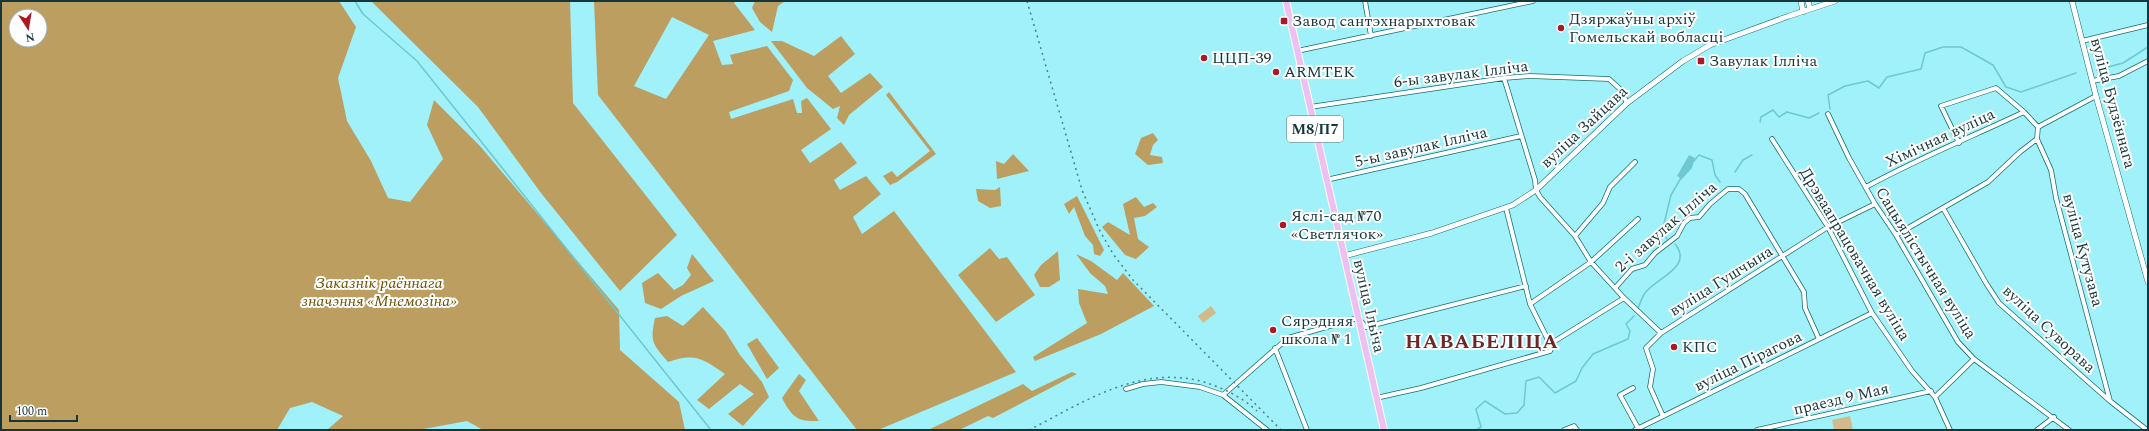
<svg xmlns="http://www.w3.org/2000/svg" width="2149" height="431" font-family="Spectral,serif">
  <rect width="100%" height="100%" fill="#a0f1fa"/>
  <!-- green -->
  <path fill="#d2ba8b" d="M1211,306L1216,313L1203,323L1198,316Z
    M1850,416L1853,430H1834L1832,420Z"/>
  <!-- forest -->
  <path fill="#bc9e61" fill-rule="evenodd" d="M1,1H339L356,27L338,78L347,121L371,161L388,198L410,202L443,159L427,125L434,100L480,146L619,310L620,350L679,402L685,430H483L467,421L418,430H327L343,416L312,402L290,408L277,430H1ZM16,16H40V40H16Z
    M371,1H570L573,103L677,235L620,291L541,193L478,107Z
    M594,1H736L734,3L755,30L713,41L722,65L733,64L730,55L767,46L793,80L789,91L729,112L731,119L793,99L797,113H802L801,101L807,98L831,129L801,150L810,163L841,142L857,163L834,180L840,190L866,176L881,194L853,217L862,234L894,211L1016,372L878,430H857L598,95ZM672,17L709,35L666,99L634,86Z
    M755,1H785L778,6L772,32L760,22L752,8Z
    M841,36L855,54L828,76L841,93L870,73L883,87L849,115L844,125L837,118L840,106L833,109L807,88L771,41H782L814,56Z
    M889,92L936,154L897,182L890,185L883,176L892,171L897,177L930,151L886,95Z
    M1153,133L1158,140L1153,145L1150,155L1162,157L1163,163L1148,165L1135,154L1141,138Z
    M1013,154L1029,171L997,179L996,161L1004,164Z
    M1000,187L1001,206L990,208L978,201L976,189L995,190Z
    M1077,196L1104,250L1100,256L1094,254L1093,245L1085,236L1074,207L1069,214L1064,204Z
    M1136,197L1144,207L1153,203L1157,207L1145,216L1134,218L1138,239L1149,247L1136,259L1125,255L1102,227L1108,222L1130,235L1123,204Z
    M990,248L999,259L1007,257L1035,295L996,322L958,275Z
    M1058,251L1060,280L1049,287H1040L1034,275L1041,265Z
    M692,254L714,281L681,296L661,309L645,303L642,283L658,273L674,290L683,285L691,275L687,268Z
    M1076,254L1091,261L1117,280L1123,273L1154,306L1101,334L1035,361L1033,357L1087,323L1079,303L1078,289L1108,294L1105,286L1090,273Z
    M703,307L725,331L740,355L762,382L769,397L743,426L728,414L754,394L740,384L709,409L697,400L725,374C702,358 695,353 668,362C652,343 650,342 655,318L667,316L683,326Z
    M757,338L779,368L767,379L747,344Z
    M1072,372L1077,374L993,418L988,416L959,430H928L1023,384L1032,391Z
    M799,374L806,380L799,391L819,421C797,422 792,417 782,398Z"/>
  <!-- water -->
  <path fill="#6ec8d1" d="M1689,155L1695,158L1692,168L1682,179L1677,176Z"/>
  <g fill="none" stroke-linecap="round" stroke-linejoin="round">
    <!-- stream -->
    <path stroke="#6ec8d1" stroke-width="1.5" d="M355,1L363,14L417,61L711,430
      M2097,70L2123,63L2148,47
      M1830,109L1828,95L1845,86L1868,81L1879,88L1887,77L1921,69L1925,53L1943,47H1961L1993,65L2006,87L2021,92L2076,73
      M1760,122L1761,117L1773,110L1779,117L1787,112L1809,118L1819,113
      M1694,161L1699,155L1712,160L1715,175L1720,182
      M1735,172L1743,160L1752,155
      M1667,239L1662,232L1671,195L1681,178
      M1638,308C1640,304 1642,297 1645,293C1656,278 1694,267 1675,244
      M1476,430L1481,427L1476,409L1485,401L1505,414L1517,413L1524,405L1526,381L1539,377L1555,393L1576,381L1582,368L1593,354L1628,339L1630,331L1626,324L1634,316"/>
    <defs>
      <path id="minor" d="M1365,1L1371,36
        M2082,41L2148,25
        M1297,51L1533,1
        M1504,78L1535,180L1536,190L1540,197L1575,236L1591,262L1624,298L1661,333
        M2092,81L2119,76L2148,61
        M1310,107L1504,78L1530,76L1609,79L1620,89L1627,103
        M1828,114L1849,158L1875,204L1896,235L1958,342L1974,359L2069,430
        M2038,127L2096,96
        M1772,139L1828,227L1872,313L1912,371L1935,397L1950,430
        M1959,143L1941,106L1996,88L2024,112L2038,127L2037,139L2051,170L2056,198L2110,401
        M1326,180L1521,136
        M1866,187C1917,159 1971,137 2024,112
        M1506,208L1530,304L1551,346
        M1943,208L1986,283L1999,303L2110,401L2147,430
        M1896,235L1988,182L2020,152L2037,139
        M1575,236L1603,203L1610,187L1635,162
        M1616,287L1632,269L1645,265L1655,253L1677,236L1684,223L1690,218L1699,217L1710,204L1728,189H1739L1745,194L1804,292L1805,308L1819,339
        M1530,304L1591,262L1638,219
        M1275,348L1307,430
        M1633,388L1620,395L1638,428
        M1126,389L1143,384L1161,382L1200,387L1223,395L1267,430
        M1223,395L1288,338L1358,318L1366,327L1526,286
        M1935,397L1974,359
        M1376,398L1421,388L1550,351L1555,341L1624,298
        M1663,416L1650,387L1653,369L1646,348L1661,333L1828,227L1875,204
        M1564,430L1574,426L1577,430
        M1635,430L1872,313
        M1757,430L1931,391
        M2037,430L2054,417"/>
      <path id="tertiary" d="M1801,1L1803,12
        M1808,1L1810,9
        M2072,1L2096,96L2148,282
        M1344,256L1432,233L1513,205L1536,190L1627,103L1683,61L1710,45L1789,16L1835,1"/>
      <path id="primary" d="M1286,1L1384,430"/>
    </defs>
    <!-- minor casing -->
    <use href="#minor" stroke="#146f77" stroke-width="5.5"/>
    <!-- tertiary casing -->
    <use href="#tertiary" stroke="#146f77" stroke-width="6"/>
    <!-- primary casing -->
    <use href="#primary" stroke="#fff" stroke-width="8"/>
    <!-- minor -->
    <use href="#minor" stroke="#fff" stroke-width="4"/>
    <!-- tertiary -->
    <use href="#tertiary" stroke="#fff" stroke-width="5"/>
    <!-- primary -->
    <use href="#primary" stroke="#eebff2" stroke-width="6"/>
    <!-- rail -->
    <path stroke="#4c8187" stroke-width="1.5" stroke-dasharray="2 4" stroke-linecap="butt" d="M1027,1L1082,190L1099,229L1113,254L1133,280L1281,430
      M1029,430C1084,402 1140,364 1204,382C1223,388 1242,397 1257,411"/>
  </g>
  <!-- markers -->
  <g fill="#ac1824" stroke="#fff" stroke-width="1.5">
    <rect x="1280" y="17" width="8" height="8" rx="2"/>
    <circle cx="1561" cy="28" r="4"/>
    <circle cx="1204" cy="58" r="4"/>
    <rect x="1697" y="57" width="8" height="8" rx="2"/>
    <circle cx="1276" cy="72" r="4"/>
    <circle cx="1283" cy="225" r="4"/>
    <circle cx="1273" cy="330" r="4"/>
    <circle cx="1674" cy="347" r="4"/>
  </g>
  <g text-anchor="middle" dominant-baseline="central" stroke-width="4" stroke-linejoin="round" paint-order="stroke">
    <!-- shield labels -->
    <rect fill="#fff" stroke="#5b7376" stroke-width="1" x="1287" y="116" width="56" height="26" rx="3"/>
    <g font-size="15" font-weight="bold" fill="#15373b">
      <text x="1315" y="129">М8/П7</text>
    </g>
    <!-- poi labels -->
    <g font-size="16" fill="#15373b" stroke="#fff" text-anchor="start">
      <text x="1569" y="19">Дзяржаўны архіў<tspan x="1569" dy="18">Гомельскай вобласці</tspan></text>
      <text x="1292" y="21">Завод сантэхнарыхтовак</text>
      <text x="1212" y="58">ЦЦП-39</text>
      <text x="1709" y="61">Завулак Ілліча</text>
      <text x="1284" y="72">ARMTEK</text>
      <text x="1291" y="216">Яслі-сад №70<tspan x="1291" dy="18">«Светлячок»</tspan></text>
      <text x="1281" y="321">Сярэдняя<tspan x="1281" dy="18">школа № 1</tspan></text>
      <text x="1682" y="347">КПС</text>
    </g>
    <!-- street labels -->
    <g font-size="16" fill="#15373b" stroke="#fff">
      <text transform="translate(1461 74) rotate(-7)">6-ы завулак Ілліча</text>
      <text transform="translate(2113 103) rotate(75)">вуліца Будзённага</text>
      <text transform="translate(1584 127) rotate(-43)">вуліца Зайцава</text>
      <text transform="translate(1940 138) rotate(-25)">Хімічная вуліца</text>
      <text transform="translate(1421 147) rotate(-13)">5-ы завулак Ілліча</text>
      <text transform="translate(1666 227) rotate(-41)">2-і завулак Ілліча</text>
      <text transform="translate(2083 250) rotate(75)">вуліца Кутузава</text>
      <text transform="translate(1855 254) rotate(59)">Дрэваапрацовачная вуліца</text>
      <text transform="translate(1926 263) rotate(58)">Сацыялістычная вуліца</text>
      <text transform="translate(1721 281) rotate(-32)">вуліца Гушчына</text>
      <text transform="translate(1369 306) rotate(77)">вуліца Ільіча</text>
      <text transform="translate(2049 329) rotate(43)">вуліца Суворава</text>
      <text transform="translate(1748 361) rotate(-26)">вуліца Пірагова</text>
      <text transform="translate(1841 399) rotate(-13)">праезд 9 Мая</text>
    </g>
    <!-- park labels -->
    <g font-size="16" font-style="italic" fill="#6d5000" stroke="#fff">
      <text x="379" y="283">Заказнік раённага<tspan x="379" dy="18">значэння «Мнемозіна»</tspan></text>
    </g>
    <!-- district labels -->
    <g font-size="20" font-weight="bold" letter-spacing="1" fill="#6d2726" stroke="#fff">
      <text x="1482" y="342">НАВАБЕЛІЦА</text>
    </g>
  </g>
  <!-- border -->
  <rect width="2149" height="431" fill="none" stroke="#15373b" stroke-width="4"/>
  <!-- north arrow -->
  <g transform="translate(28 28) rotate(168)"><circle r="19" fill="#ffffff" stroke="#a1afb1"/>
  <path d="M0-3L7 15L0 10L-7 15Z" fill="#ac1824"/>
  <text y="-6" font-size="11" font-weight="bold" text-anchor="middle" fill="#15373b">N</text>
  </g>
  <!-- scale -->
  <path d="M10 415v6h67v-6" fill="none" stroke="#15373b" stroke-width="2"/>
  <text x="16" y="415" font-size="12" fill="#15373b" stroke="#ffffff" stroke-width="3" paint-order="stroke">100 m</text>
</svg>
